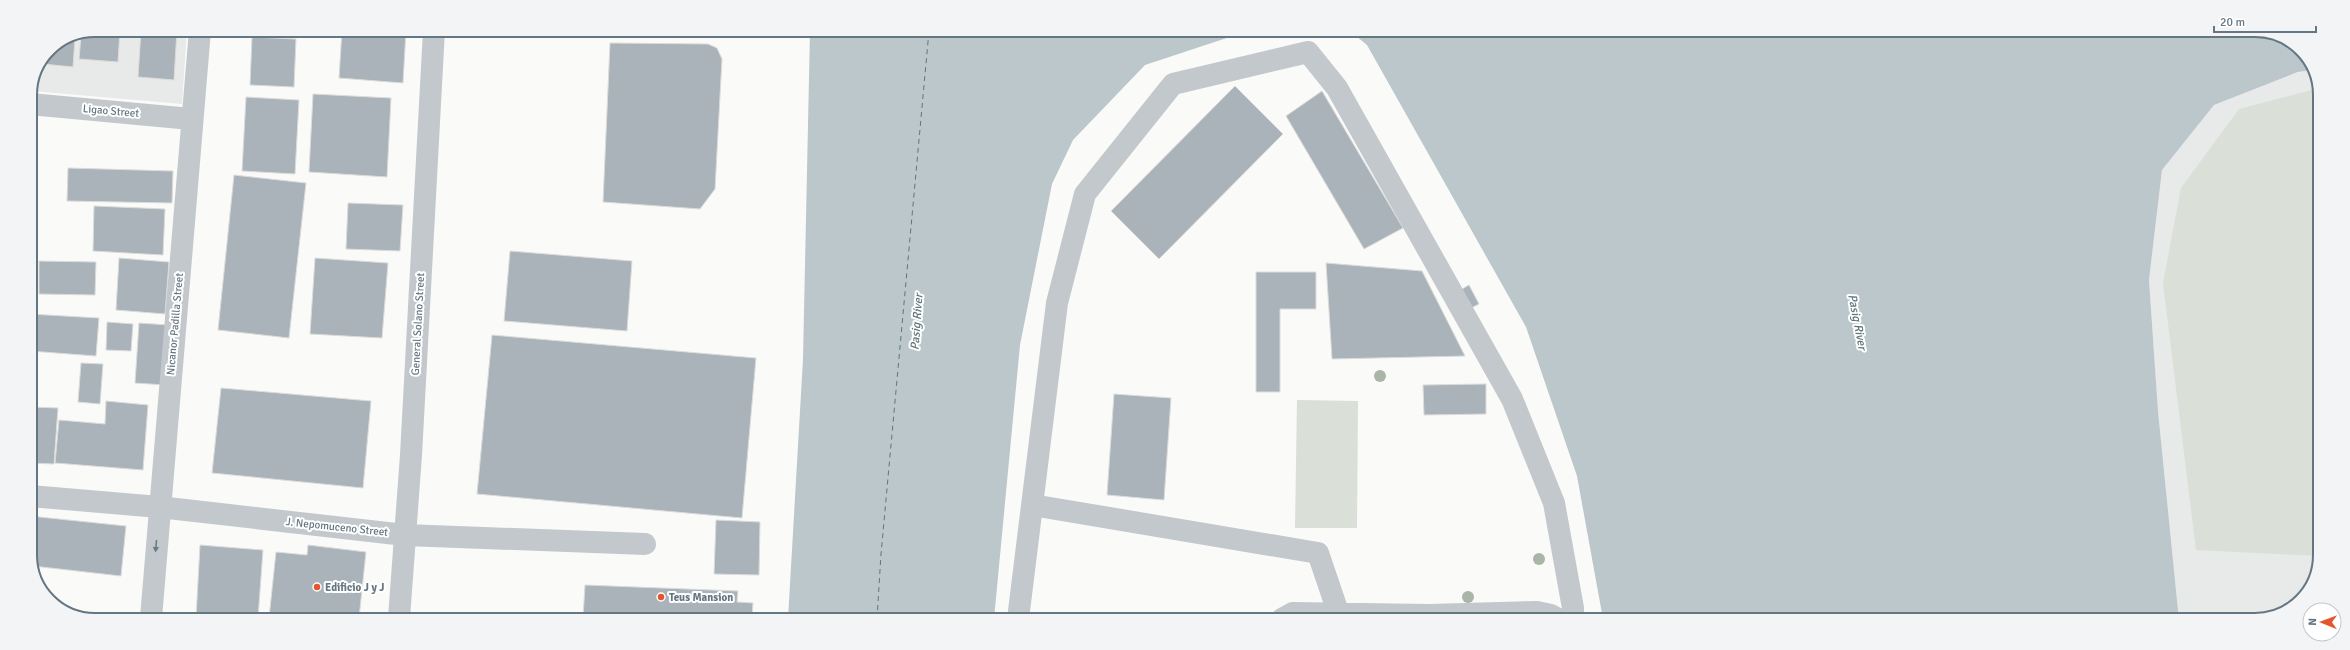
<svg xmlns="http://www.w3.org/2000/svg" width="2350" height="650" font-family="Signika,sans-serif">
  <rect width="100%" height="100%" fill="#fafaf8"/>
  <!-- built -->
  <path fill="#e8e9e9" d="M95,30H187L182,104L32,91L49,49Z
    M2312,70L2320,90L2318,572L2295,607L2256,620H2179L2158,411L2149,280L2162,170L2214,105L2299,72Z"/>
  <!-- green -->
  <path fill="#dadfd7" d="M2319,88L2318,556L2196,550L2163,283L2181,188L2239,109Z
    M1297,400L1358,401L1357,528H1295Z"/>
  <!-- water -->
  <path fill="#bbc7cb" d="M810,31H1248L1145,65L1073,140L1052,184L1020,345L994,619H788L803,359Z
    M1350,31L2272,32L2304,52L2312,70L2298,72L2214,105L2162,170L2149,280L2158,411L2179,620L1603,619L1577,476L1526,327L1367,45Z"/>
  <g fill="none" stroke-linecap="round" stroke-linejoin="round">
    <!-- ferry -->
    <path stroke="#60757c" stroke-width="1" stroke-dasharray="5 4" stroke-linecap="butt" d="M877,619L881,554L929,31"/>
  </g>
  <!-- building -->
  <path fill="#aab3b9" stroke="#dcdcda" d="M95,30H120L118,62L79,59L81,36Z
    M141,30H177L174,80L138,77Z
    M286,30H316V32Z
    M342,30H406L403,83L339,78Z
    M522,30H587L522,33Z
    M252,37L296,39L294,87L250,85Z
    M75,38L73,67L43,64L49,49Z
    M610,43L708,44L717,48L722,59L715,189L700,209L603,202Z
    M1235,86L1283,134L1159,259L1111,211Z
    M1322,91L1403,228L1364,249L1286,116Z
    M313,94L391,98L387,177L309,172Z
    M246,97L299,100L295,174L242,171Z
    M68,168L173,171L172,203L67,201Z
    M234,175L306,183L289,338L218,330Z
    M348,203L403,205L400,251L346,249Z
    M94,206L165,209L163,255L93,251Z
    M510,251L632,261L627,331L504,321Z
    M119,258L169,262L165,314L116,310Z
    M315,258L388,263L382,338L310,334Z
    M39,261L96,262L95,295L39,294Z
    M1326,263L1422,271L1465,356L1332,359Z
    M1256,272H1316V309H1280V392H1256Z
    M1469,285L1479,304L1467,310L1457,292Z
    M30,314L99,318L96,356L30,351Z
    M107,322L133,324L131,351L106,350Z
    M139,323L169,325L165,385L135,383Z
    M492,335L756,358L742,518L477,494Z
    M81,363L103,364L100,404L78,402Z
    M1486,384V414L1424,415L1423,385Z
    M221,388L371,401L363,488L212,473Z
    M1114,394L1171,398L1164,500L1107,495Z
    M106,401L148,405L143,470L55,463L59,420L105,424Z
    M30,407L58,408L54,464L30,463Z
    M30,516L126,526L121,576L33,566L30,560Z
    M716,520L760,522L759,575L714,574Z
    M200,545L263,550L258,618H196Z
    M308,545L366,552L359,618H269L276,552L307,555Z
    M585,585L738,591L737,602L753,603L752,618L762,619L583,618Z
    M1248,614V619H1173V615Z"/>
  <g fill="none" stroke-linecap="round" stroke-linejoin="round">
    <!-- minor -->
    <path stroke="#c3c8cc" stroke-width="22" d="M30,104L191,119
      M30,496L159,507L405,535L645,544
      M1032,505L1318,553L1339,615
      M151,618L200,30
      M399,618L411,455L434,30
      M1018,619L1057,303L1085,194L1173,84L1308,52L1337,88L1512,399L1554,503L1573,608V619
      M1282,619L1293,613L1429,615L1537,612L1551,615L1558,619"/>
  </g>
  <!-- trees -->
  <g fill="#aab4a7">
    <circle cx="1380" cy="376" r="6"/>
    <circle cx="1539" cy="559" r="6"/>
    <circle cx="1468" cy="597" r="6"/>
  </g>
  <!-- one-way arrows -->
  <defs><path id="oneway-solid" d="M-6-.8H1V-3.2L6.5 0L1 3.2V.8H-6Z"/></defs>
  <use fill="#6a7a87" href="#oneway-solid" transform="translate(156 546) rotate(95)"/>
  <!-- markers -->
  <g fill="#e4572e" stroke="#fff" stroke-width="1.5">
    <circle cx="317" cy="587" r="4"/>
    <circle cx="661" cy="597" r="4"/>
  </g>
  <g text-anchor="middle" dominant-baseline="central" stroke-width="4" stroke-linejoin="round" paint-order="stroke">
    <!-- street labels -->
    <g font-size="11" fill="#657683" stroke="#fff">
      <text transform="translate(111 111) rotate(5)">Ligao Street</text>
      <text transform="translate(175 324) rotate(-85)">Nicanor Padilla Street</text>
      <text transform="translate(418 324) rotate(-87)">General Solano Street</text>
      <text transform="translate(337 527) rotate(6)">J. Nepomuceno Street</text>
    </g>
    <!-- poi labels -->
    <g font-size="11" font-weight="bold" fill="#657683" stroke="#fff" text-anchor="start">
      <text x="325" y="587">Edificio J y J</text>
      <text x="669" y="597">Teus Mansion</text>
    </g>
    <!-- water labels -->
    <g font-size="12" font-style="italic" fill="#60757c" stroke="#fff">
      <text transform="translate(917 322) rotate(-86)">Pasig River</text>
      <text transform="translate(1857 322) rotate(79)">Pasig River</text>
    </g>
  </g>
  <!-- crop -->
  <path d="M0 0H2350V650H0ZM95 37H2255A58 58 0 0 1 2313 95V555A58 58 0 0 1 2255 613H95A58 58 0 0 1 37 555V95A58 58 0 0 1 95 37Z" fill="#f3f4f5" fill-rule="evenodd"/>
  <path fill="none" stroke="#657683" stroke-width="2" d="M95 37H2255A58 58 0 0 1 2313 95V555A58 58 0 0 1 2255 613H95A58 58 0 0 1 37 555V95A58 58 0 0 1 95 37Z"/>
  <!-- north arrow -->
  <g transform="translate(2322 622) rotate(271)"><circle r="19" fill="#ffffff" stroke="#c1c8cd"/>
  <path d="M0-3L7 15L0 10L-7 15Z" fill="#e4572e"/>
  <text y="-6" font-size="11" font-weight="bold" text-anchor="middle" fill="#657683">N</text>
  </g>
  <!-- scale -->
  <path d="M2214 26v6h102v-6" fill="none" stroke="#657683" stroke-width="2"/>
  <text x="2220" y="26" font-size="12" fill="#657683" stroke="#ffffff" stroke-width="3" paint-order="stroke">20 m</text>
</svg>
